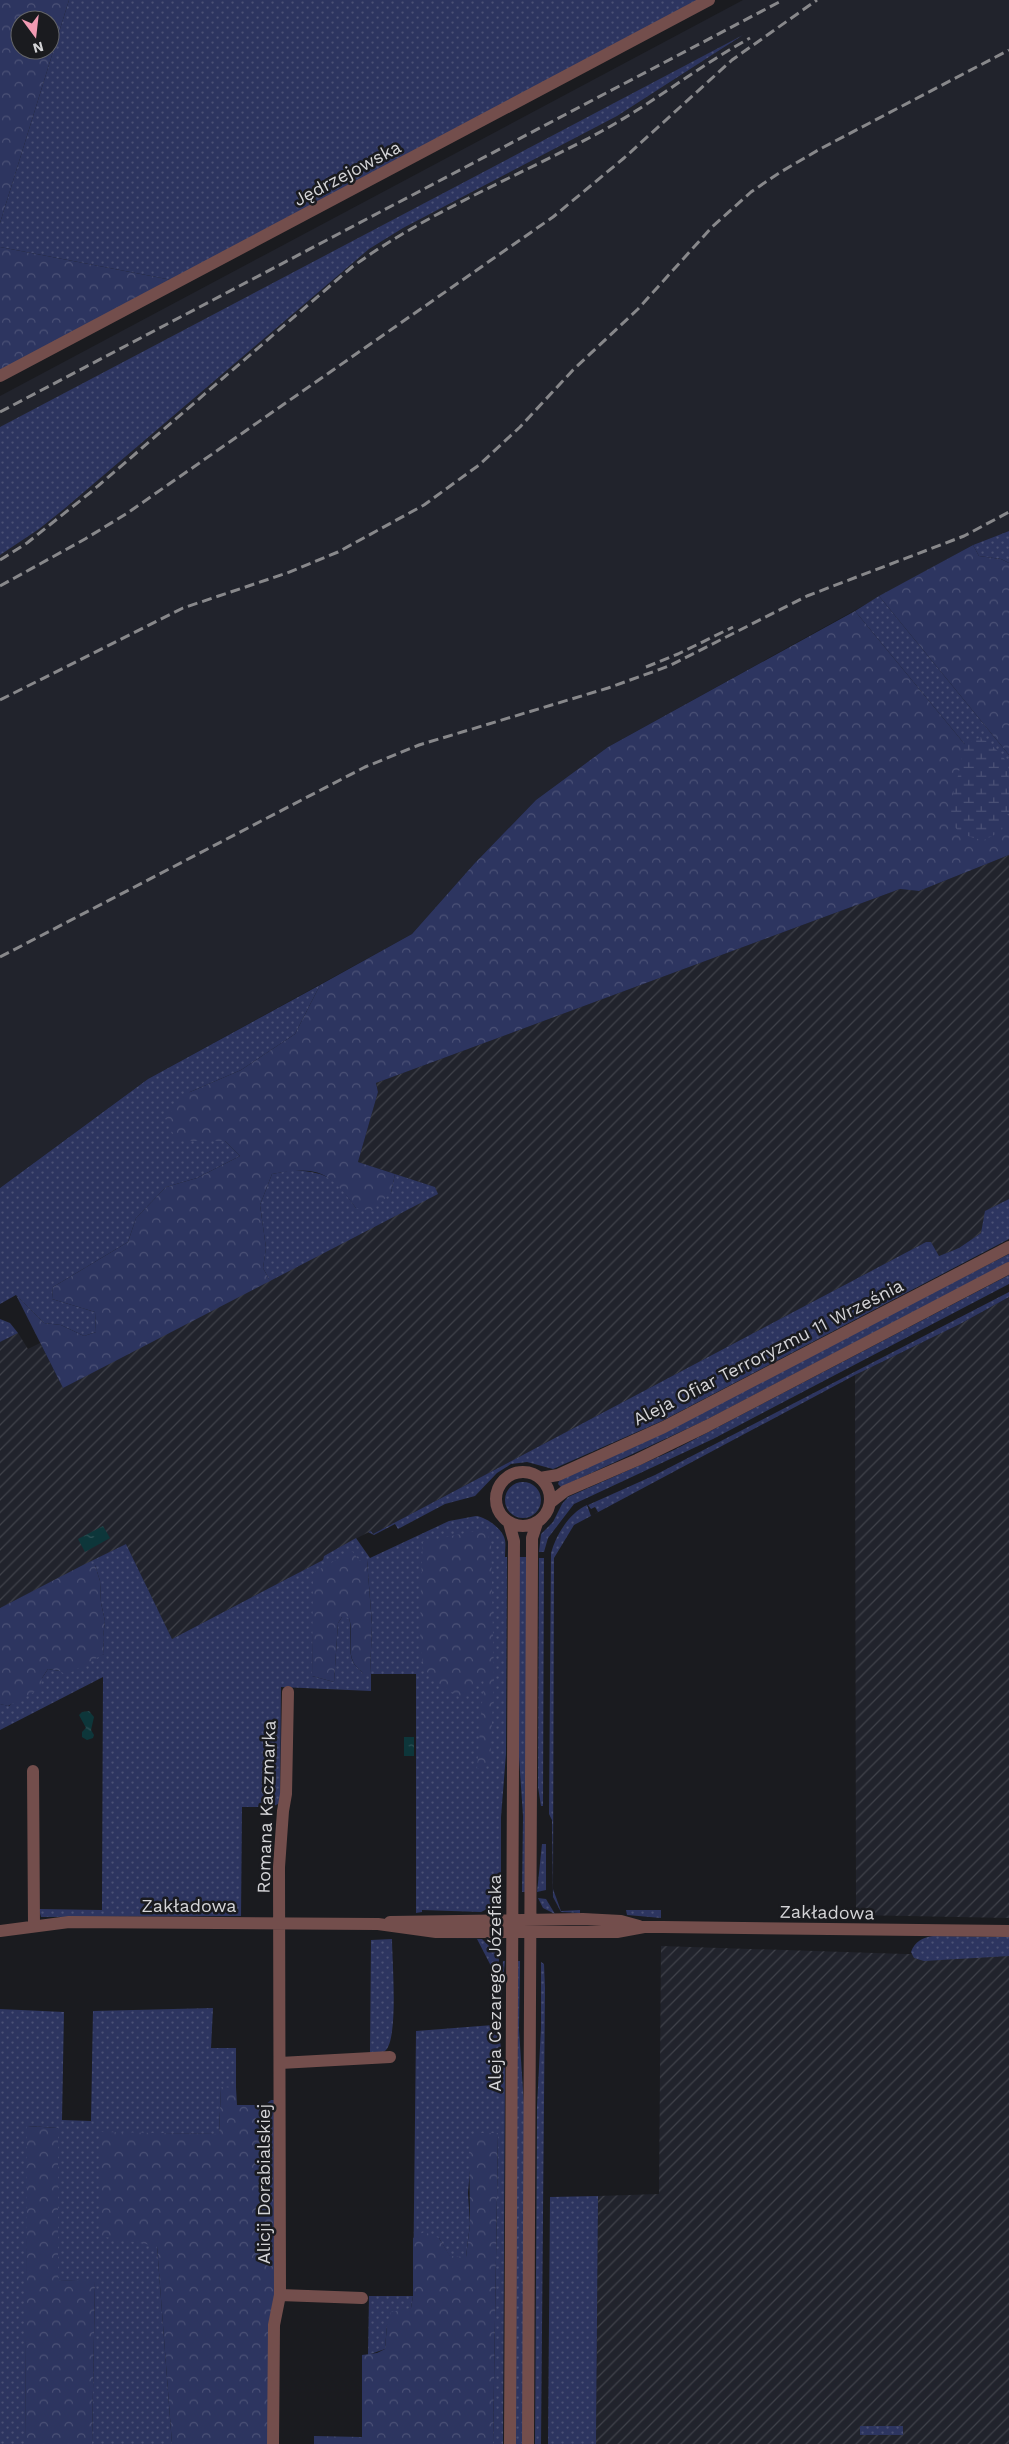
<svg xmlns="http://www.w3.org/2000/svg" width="1009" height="2444" font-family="'Work Sans',sans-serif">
  <defs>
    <pattern id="industrial-furrows" width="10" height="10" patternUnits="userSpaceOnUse" patternTransform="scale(1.25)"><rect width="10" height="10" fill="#21232c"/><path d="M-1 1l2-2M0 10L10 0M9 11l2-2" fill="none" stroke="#40424a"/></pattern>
    <pattern id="grass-dots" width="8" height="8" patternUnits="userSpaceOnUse" patternTransform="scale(1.25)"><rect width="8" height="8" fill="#2d3560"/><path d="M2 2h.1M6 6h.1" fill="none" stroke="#4b5176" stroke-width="1.8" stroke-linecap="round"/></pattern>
    <pattern id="forest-crowns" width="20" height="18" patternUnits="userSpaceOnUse" patternTransform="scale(1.25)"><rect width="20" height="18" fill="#2d3560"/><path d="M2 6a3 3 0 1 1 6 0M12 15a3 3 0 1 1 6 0" fill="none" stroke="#4b5176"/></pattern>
    <pattern id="wetland-marsh" width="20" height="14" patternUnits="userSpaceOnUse" patternTransform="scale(1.25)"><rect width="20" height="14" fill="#2d3560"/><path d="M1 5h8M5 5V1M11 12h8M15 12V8" fill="none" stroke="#4b5176"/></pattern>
    <pattern id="water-ripples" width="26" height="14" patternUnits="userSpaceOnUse" patternTransform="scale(1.25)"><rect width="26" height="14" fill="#0d363a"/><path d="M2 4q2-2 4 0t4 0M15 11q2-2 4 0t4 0" fill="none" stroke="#2f5256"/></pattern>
  </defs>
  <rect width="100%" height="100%" fill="#1a1b1f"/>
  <!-- industrial -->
  <path fill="url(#industrial-furrows)" d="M1009,855V1199L986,1211L981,1233L959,1248L939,1256L931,1242H926L373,1534L371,1531L361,1536L324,1556L323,1560L172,1639L126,1544L0,1608V1342L18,1333L28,1349L40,1343L63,1388L435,1187L358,1162L378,1092L376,1083L900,889L919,891Z
    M1009,1297V1918L856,1915L855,1375L960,1324Z
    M661,1946L905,1954L1009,1955V2444H596L598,2196L659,2194Z"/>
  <!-- built -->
  <path fill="#21232c" d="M743,0H1009V531L973,545L608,747L536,800L474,864L412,934L148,1079L0,1188V396Z"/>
  <!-- grass -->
  <path fill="url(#grass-dots)" fill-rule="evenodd" d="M69,0H698L172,280L0,247V223Z
    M743,35L617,116L403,228L369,249L64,509L39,529L0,555V427Z
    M1009,531V563L1001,559L979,556L973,545Z
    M879,596L1009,755V798L855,611Z
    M320,985L295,1034L241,1070L190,1092L177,1141H225L240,1156L197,1178L166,1187L136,1218L128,1242L53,1287L52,1299L95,1312L96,1332L84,1336L61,1325L44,1323L16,1295L0,1304V1188L148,1079Z
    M293,1170C331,1173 334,1178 356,1208L391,1193L395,1174L435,1187L438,1194L270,1281L263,1268L266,1248L260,1205L272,1174Z
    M1009,1199V1239L662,1421L553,1469L527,1462L511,1464L497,1473L475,1496L445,1504L398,1529L395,1524L374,1535L368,1532L371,1531L373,1534L926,1242H931L939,1256L959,1248L981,1233L985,1211Z
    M1009,1254V1262L704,1421L561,1487L558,1484L559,1481Z
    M1009,1275V1284L713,1439L574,1504L548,1538L544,1552H539L541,1534L553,1522L562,1504L568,1497L674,1450Z
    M1009,1292V1297L960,1324L855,1375L574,1525L554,1558L553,1889L561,1911L580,1910V1913L561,1912L553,1897L552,1820L549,1814L551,1553C556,1535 569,1513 587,1505L591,1516L598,1512L595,1507L591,1509L588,1505L655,1475Z
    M0,1319L10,1323L18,1333L0,1342Z
    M505 1500a18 18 0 1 1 36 0a18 18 0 1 1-36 0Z
    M476,1516C486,1517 503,1529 505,1540C506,1545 505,1551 505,1557H507L506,1754L501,1817V1892L487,1909L481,1912L422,1910V1912L416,1913V1674H371V1691L281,1687L280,1803L272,1807H242L241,1916L41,1917L39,1909L102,1910L103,1677L0,1730V1704L9,1706L42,1678L48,1669L60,1671L104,1654L103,1637L105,1621L101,1603L100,1581L95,1565H83L126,1544L172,1639L323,1560L324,1556L356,1538L370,1558L449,1521ZM359,1560H367L372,1624L370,1674H363C361,1670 357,1668 355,1665C346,1653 353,1632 349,1617H342L338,1623L334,1682L312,1676L313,1632Z
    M519,1557H527L525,1892H522L523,1816L519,1757Z
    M539,1558H544L543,1806H541L538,1787Z
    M542,1844H546V1890L537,1892Z
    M538,1898L546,1899L555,1914L543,1908Z
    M626,1910H661V1918L627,1915Z
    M933,1936L1009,1937V1956L924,1961L914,1958L911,1952C915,1941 922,1938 933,1936Z
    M440,1938L482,1939L499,1956L498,2024H495V2031L498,2032L505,2067L503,2444H493L498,2134L470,2170L468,2193L470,2224L466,2257H450L439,2238L413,2296L411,2308L387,2325L385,2349L368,2355L369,2296H413L416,2031L493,2025L492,1968L477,1939Z
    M392,1939C392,1959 399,2040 385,2051C382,2054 375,2052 370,2052L371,1940Z
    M503,1961H505L501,1997Z
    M517,1961H520L519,2030L524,2105L523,2444H515Z
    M541,1962L544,1964L545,1988L541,2444H535L537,2106L541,2028Z
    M213,2008L211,2048H236V2088H221L219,2134L100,2133L157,2246L172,2444H92L95,2282L58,2280V2128L28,2126L25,2444H0V2009L64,2012L62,2120L91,2121L93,2011Z
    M598,2196L596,2444H548L550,2197Z
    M860,2426H903V2435H860Z"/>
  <!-- forest -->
  <path fill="url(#forest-crowns)" fill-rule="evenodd" d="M0,0H69L0,223ZM20,20H50V50H20Z
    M0,247L172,280L0,371Z
    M973,545L979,556L1001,559L1009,563V755L879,596Z
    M855,611L1009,798V855L919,891L900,889L376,1083L378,1092L358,1162L395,1174L391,1193L371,1211L356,1208C329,1172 319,1165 272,1174L260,1205L266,1248L263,1268L270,1281L63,1388L16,1295L44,1323L61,1325L84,1336L96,1332L95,1312L52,1299L53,1287L128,1242L136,1218L166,1187L197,1178L240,1156L225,1141H177L165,1118L190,1092L241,1070L295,1034L320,985L412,934L474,864L536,800L608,747Z
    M480,1530L487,1533L491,1543L494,1679L490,1764L477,1769L484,1677L462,1699C452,1691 430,1681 425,1668C422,1663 423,1656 420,1649L421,1580L423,1542Z
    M352,1551L359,1560H367L372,1625L370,1674H363C361,1670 357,1668 355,1665C346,1652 354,1632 349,1618L342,1617L338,1623L334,1682L312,1676L313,1573Z
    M83,1565H95L100,1581L101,1603L105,1621L103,1637L104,1654L66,1675L60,1671L48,1669L42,1678L40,1689L8,1706L0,1704V1608Z
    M221,2087L236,2088L237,2105H265L271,2100H275L278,2281L270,2444H172L157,2246L100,2236V2132L219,2134Z
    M27,2126L58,2128V2280L95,2281L92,2444H25Z
    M475,2133H498L493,2444H314V2436L362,2437V2355L377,2353L385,2349L387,2325L391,2312L411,2308L413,2296V2238L424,2232L439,2238L450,2256L466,2257L470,2224L469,2142Z"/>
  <!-- wetland -->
  <path fill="url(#wetland-marsh)" d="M981,737L982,740L988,741C994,749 1004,755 1008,765C1009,771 1009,804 1009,813L1004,818L1002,831L984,840C930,832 956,797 961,761C962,755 964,751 963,745Z"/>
  <!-- water -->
  <path fill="url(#water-ripples)" d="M103,1526L110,1538L85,1552L78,1539Z
    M89,1711L94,1717L91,1730L94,1735L93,1738L87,1740L82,1737V1732L86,1728L79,1715L82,1712Z
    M404,1737H414V1756H404Z"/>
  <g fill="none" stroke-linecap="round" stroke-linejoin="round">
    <!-- minor -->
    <path stroke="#734e4c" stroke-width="12" d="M0,376L709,0
      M496 1499a27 27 0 1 1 54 0a27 27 0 1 1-54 0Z
      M540,1478L558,1475L664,1427L1009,1247
      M551,1502L565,1491L637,1460L707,1426L1009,1268
      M509,1523L514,1541L510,2444
      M33,1771L34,1925
      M390,1922L583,1919L621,1921L639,1926
      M0,1931L69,1922L378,1924L436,1932H617L644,1927H662L1009,1931
      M280,2063L390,2057
      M280,2295L362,2298
      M273,2444L274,2325L280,2295L279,1867L283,1811L286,1794L288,1692
      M528,2444L532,1558V1538L537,1523"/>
    <!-- rail -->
    <path stroke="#88888b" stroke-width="3" stroke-dasharray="10 5" stroke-linecap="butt" d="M0,412L783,0
      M0,560L27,543L91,492L352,267C429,211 519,176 602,131C653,103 699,66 750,38
      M0,586L85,539L126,514L553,217L624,158L732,60L817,0
      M646,667L678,654L733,627
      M0,700L183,608L287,573L338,552L424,505L479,465L520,427L573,370L638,309L712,227L751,192L779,173L820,149L1009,50
      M0,957L365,767L419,745L608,688L669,666L807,596L964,536L1009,512"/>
  </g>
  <g text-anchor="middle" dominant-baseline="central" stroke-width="5" stroke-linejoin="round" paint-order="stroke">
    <!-- street labels -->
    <g font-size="18" fill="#d4d4d7" stroke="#1a1b1f">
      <text transform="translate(347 173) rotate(-28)">Jędrzejowska</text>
      <text transform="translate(768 1352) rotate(-27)">Aleja Ofiar Terroryzmu 11 Września</text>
      <text transform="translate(266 1807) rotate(-88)">Romana Kaczmarka</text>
      <text x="189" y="1905">Zakładowa</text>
      <text transform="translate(827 1912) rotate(1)">Zakładowa</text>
      <text transform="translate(494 1983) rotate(-90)">Aleja Cezarego Józefiaka</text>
      <text transform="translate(263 2184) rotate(-90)">Alicji Dorabialskiej</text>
    </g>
  </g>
  <!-- north arrow -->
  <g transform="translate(35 35) rotate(165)"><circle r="24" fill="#1a1b1f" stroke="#646569"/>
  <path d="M0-4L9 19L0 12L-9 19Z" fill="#f19ab3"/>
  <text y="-8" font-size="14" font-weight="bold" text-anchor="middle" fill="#d4d4d7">N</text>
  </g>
</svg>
